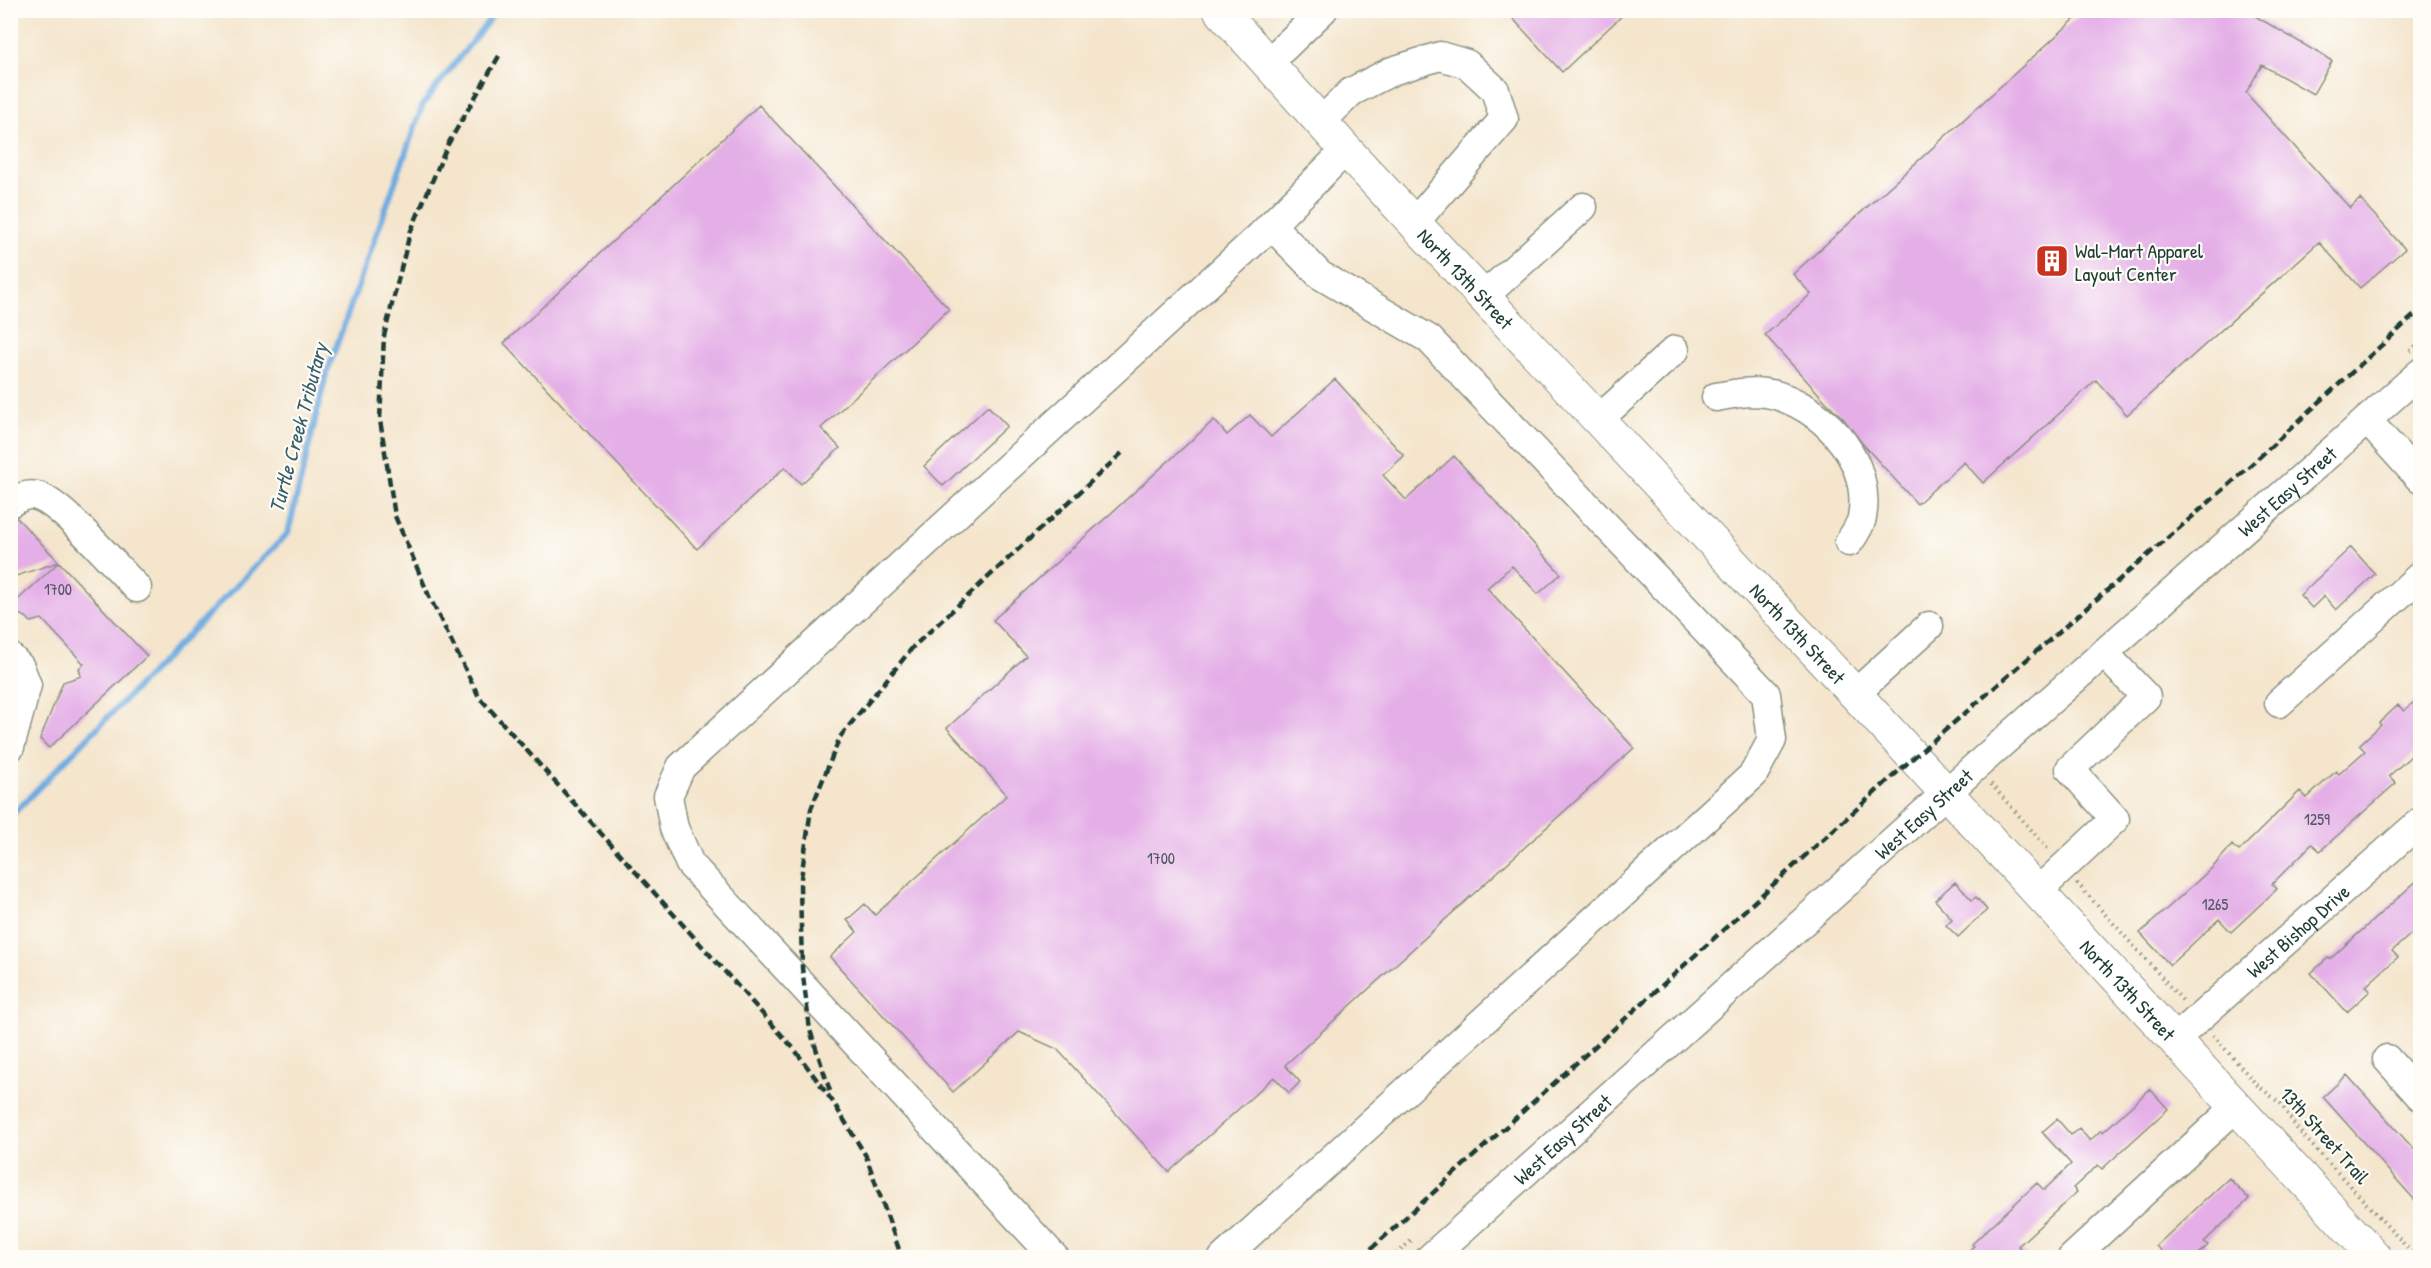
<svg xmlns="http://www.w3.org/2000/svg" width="2431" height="1268" font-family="'Patrick Hand',sans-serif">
  <rect width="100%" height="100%" fill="#fdfcf7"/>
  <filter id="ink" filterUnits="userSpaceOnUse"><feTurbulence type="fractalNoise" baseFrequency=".0167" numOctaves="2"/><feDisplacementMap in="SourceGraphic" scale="12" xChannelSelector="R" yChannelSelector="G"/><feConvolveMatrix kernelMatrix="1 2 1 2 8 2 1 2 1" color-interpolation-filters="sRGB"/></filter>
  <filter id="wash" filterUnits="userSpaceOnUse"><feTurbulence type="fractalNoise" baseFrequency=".008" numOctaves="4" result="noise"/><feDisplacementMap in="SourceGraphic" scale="24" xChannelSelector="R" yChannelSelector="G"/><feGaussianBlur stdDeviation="1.35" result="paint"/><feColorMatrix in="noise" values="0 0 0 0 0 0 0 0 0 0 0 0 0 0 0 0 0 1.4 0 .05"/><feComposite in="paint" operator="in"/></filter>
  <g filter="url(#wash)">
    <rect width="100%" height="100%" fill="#f4e5cc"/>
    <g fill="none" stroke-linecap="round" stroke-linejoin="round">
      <!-- stream -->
      <path stroke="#6eabe0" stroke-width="6" d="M10,817L288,533L326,375L423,104L497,10"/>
    </g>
    <g id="blocks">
      <!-- building -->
      <path fill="#e4aee7" d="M1505,10H1628L1562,72Z
        M2085,10H2245L2332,61L2313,94L2262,65L2246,93L2350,208L2360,199L2405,249L2360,288L2319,242L2127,415L2096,380L1983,483L1964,462L1917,504L1862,443L1842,417L1827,403L1765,335L1811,294L1793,274Z
        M759,105L949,309L821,428L840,448L801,484L785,467L697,549L504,343Z
        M1335,379L1404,456L1383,475L1406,500L1454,456L1561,574L1538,594L1512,566L1487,588L1634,748L1285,1065L1300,1082L1289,1093L1274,1077L1169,1172L1057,1049L1019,1032L953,1092L830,957L857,932L847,920L865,904L875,915L1007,795L947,728L1026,656L993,620L1214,420L1227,435L1250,415L1271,437Z
        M988,406L1007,426L943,486L924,466Z
        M17,518L59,562L10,578V519Z
        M2351,547L2375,574L2336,610L2324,596L2312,608L2300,595Z
        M59,562L147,656L49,748L40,739L63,682L81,676L79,668L84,664L42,619L31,622L26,617L10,611V607Z
        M2421,696V747L2389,776L2396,783L2320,851L2312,844L2272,884L2277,889L2231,932L2219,919L2170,965L2140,933L2213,867L2232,845L2239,851L2300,791L2307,798L2336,771L2339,774L2365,751L2359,745L2381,725L2379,723L2398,705L2404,711Z
        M2421,877V925L2392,951L2398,957L2366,986L2370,991L2347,1012L2311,973L2328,958L2330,959Z
        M1955,882L1972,900L1976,897L1987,910L1958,937L1946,925L1952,919L1935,900Z
        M2347,1075L2421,1157V1207L2323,1097Z
        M2150,1089L2168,1109L2102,1169L2098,1165L2073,1188L2077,1192L2018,1246L2028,1257H1961L1974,1246L1972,1244L2037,1183L2044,1190L2071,1164L2042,1132L2057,1119L2071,1135L2079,1128L2090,1141L2101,1130L2103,1132Z
        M2229,1178L2249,1199L2204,1242L2208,1245L2196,1257H2168L2156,1246Z"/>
    </g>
  </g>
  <g filter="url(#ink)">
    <use href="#blocks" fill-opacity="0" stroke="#8a9180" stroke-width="1.5"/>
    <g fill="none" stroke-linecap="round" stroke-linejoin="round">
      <defs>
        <g id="minor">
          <path d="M1268,63L1323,10"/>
          <path d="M1321,122L1351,92L1392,71L1440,56L1467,64L1495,90L1504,119L1414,223"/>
          <path d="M1483,297L1583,207"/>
          <path d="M1716,397C1737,393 1758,389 1779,396C1829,413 1872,463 1862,518C1860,526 1854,535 1849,542"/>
          <path d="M1598,420L1675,350"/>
          <path d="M2367,420L2420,479"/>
          <path d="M10,503C18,498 28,493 37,496C62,503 116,567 137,588"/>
          <path d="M10,657L20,667L27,685L10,747"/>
          <path d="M1855,694L1929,626"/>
          <path d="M2279,703L2420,576"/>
          <path d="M2037,892L2115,819L2070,769L2146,697L2104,653"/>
          <path id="s1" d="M2174,1040L2420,822"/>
          <path d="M2387,1059L2420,1096"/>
          <path d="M1055,1258L690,864L674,828L668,796L681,767L1260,236L1346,150"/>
          <path d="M1223,1258L1753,775L1772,740L1766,694L1429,339L1320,275L1271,225"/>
          <path id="s2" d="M1430,1258L1975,767L2420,373"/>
          <path d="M2072,1258L2235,1108"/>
        </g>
        <g id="major">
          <path id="s3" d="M1220,10L1346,150L1855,694L2376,1258"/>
        </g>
      </defs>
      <!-- minor casing -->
      <use href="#minor" stroke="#8a9180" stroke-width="31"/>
      <!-- major casing -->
      <use href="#major" stroke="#8a9180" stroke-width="35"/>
      <!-- path -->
      <path stroke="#8a9180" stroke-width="4" stroke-dasharray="1.5 4.5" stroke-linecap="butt" d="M2410,351L2420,342
        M1991,784L2049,850
        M2077,883L2184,1002
        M2213,1035L2255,1083L2281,1104L2298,1130L2417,1258
        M1392,1258L1414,1238"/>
      <!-- minor -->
      <use href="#minor" stroke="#fff" stroke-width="28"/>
      <!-- major -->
      <use href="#major" stroke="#fff" stroke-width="33"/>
      <!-- rail -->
      <path stroke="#1f3d34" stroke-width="4.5" stroke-dasharray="9 4.5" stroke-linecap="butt" d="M499,56L448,144L410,233L384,336L380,420L395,516L429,596L479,697L795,1050L833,1102L866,1156L902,1258
        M830,1091L810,1030L802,968L800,885L811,809L840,737L913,647L1123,452
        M1361,1258L1913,758L2230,484L2420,310"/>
    </g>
  </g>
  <!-- icons -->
  <defs>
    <symbol id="building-square" viewBox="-11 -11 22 22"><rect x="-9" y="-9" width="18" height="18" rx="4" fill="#c8321e" stroke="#fdfcf7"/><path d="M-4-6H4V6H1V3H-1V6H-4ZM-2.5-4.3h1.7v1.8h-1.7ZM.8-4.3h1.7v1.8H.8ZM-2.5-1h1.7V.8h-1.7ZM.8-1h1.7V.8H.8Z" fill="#fff"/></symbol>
  </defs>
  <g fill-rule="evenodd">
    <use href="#building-square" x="2033" y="242" width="38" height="38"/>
  </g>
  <g text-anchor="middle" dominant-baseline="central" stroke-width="4.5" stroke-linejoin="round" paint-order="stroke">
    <!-- number labels -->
    <g font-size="16" fill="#505961">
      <text x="58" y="589">1700</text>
      <text x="2317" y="819">1259</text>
      <text x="1161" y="858">1700</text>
      <text x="2215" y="904">1265</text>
    </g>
    <!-- poi labels -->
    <g font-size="20" fill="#1f3d34" stroke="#fdfcf7" text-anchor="start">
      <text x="2075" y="250">Wal-Mart Apparel<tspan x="2075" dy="23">Layout Center</tspan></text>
    </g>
    <!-- street labels -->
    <g font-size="20" fill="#1f3d34" stroke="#fdfcf7">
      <text stroke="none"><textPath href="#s3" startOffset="364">North 13th Street</textPath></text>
      <text stroke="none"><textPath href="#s2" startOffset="1150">West Easy Street</textPath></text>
      <text stroke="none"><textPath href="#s3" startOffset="850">North 13th Street</textPath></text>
      <text stroke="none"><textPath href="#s2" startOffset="664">West Easy Street</textPath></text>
      <text stroke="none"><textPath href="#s1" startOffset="165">West Bishop Drive</textPath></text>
      <text stroke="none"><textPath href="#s3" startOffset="1336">North 13th Street</textPath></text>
      <text transform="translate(2325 1135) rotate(48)">13th Street Trail</text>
      <text stroke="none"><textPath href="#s2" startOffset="178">West Easy Street</textPath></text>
    </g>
    <!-- water labels -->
    <g font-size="21" font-style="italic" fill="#375e68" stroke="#fdfcf7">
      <text transform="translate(298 428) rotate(-75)">Turtle Creek Tributary</text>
    </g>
  </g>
  <!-- margin -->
  <rect width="2431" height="1268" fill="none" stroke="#fdfcf7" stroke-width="36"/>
</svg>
